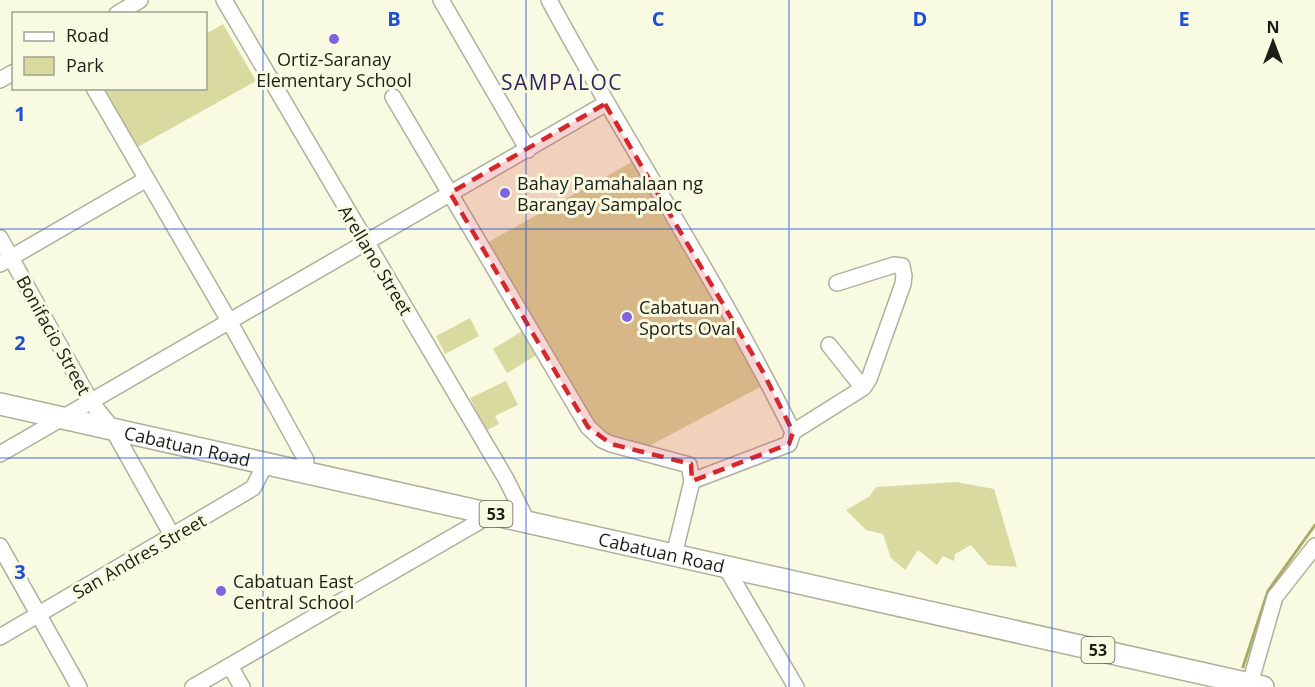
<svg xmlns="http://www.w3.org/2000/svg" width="1315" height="687" font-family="'Open Sans',sans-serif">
  <rect width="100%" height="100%" fill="#f8fae2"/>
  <!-- green -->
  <path fill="#d8daa0" d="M223,24L256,81L134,149L102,92L108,88H206V34Z
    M634,161L764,385L647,447L607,435L593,425L483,245Z
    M470,318L479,336L445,354L436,336Z
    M524,330L538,354L507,373L493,349Z
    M506,381L518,405L495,416L499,424L486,431L470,398Z
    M956,482L994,489L1017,567L988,565L971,545L955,554L954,561L943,556L937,565L918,550L905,570L891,558L883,534L866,530L846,510L870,496L876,487Z"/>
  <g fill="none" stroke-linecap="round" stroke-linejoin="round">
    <!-- stream -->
    <path stroke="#a9ab64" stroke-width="3" d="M1243,667L1268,591L1315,525"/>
    <defs>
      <path id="minor" d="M224,0L506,479L527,521
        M441,0L528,150
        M549,0C627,145 720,284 793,432L789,444L692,481
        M117,14L140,0
        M0,80L14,72
        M94,88L228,319L306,460L304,473
        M393,97L588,427L602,440L611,444L689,465L692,481L674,555
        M0,238L91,402L112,428L173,537
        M0,264L145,180
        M829,345L863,388
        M793,432L863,388L869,379L903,284L904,276L902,266L894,265L837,283
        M0,454L605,104
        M0,546L79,687
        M725,566L796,687
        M0,637L253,488L266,463
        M230,666L242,687
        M193,687L494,513
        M1249,687L1275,597L1315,546"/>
      <g id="highway">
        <path id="s1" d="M0,404L1263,687"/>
      </g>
    </defs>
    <!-- minor casing -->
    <use href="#minor" stroke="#afb09a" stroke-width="18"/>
    <!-- highway casing -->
    <use href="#highway" stroke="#afb09a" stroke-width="24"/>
    <!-- minor -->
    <use href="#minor" stroke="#fff" stroke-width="15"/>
    <!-- highway -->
    <use href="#highway" stroke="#fff" stroke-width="21"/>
  </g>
  <!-- marked area -->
  <path fill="#d62828" fill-opacity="0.2" stroke="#d62828" stroke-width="4.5" stroke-dasharray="12 8" stroke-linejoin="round" d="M605,104L763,372L793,432L789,444L692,481L691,464L611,444L588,427L450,193Z"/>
  <!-- grid -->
  <path fill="none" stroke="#1d4ed8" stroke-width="1.5" stroke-opacity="0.55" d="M263,0V687M526,0V687M789,0V687M1052,0V687M0,229H1315M0,458H1315"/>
  <!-- markers -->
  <g fill="#7f64df" stroke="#f8fae2" stroke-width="2">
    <circle cx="334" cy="39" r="6"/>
    <circle cx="505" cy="193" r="6"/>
    <circle cx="627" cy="317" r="6"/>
    <circle cx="221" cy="591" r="6"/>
  </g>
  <g text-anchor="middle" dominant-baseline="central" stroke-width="6" stroke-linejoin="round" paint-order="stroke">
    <!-- shield labels -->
    <g fill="#f8fae2" stroke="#5f6053" stroke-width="1.5">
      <rect x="479.5" y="501" width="33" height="26" rx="4.5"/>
      <rect x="1081.5" y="637" width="33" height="26" rx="4.5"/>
    </g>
    <g font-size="16" font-weight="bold" fill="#1e1e16">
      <text x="496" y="514">53</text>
      <text x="1098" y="650">53</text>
    </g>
    <!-- poi labels -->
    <g font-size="18" fill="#1e1e16" stroke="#f8fae2" text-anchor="start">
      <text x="334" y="59" text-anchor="middle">Ortiz-Saranay<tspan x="334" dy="21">Elementary School</tspan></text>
      <text x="517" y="183">Bahay Pamahalaan ng<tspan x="517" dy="21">Barangay Sampaloc</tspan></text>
      <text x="639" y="307">Cabatuan<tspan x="639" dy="21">Sports Oval</tspan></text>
      <text x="233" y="581">Cabatuan East<tspan x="233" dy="21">Central School</tspan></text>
    </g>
    <!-- street labels -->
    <g font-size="18" fill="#1e1e16" stroke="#f8fae2">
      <text transform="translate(376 260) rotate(59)">Arellano Street</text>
      <text transform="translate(54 335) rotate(61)">Bonifacio Street</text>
      <text stroke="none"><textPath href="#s1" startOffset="192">Cabatuan Road</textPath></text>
      <text stroke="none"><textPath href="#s1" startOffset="678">Cabatuan Road</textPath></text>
      <text transform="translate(139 556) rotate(-30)">San Andres Street</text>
    </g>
    <!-- quarter labels -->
    <g font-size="21" letter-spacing="1.5" fill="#332661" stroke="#f8fae2">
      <text x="562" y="82">SAMPALOC</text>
    </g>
  </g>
  <g font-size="20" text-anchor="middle" font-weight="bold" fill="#1d4ed8" stroke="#f8fae2" stroke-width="6" stroke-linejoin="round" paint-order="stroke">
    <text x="394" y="26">B</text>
    <text x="658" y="26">C</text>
    <text x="920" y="26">D</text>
    <text x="1184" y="26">E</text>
    <text x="20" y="121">1</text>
    <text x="20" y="350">2</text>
    <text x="20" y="579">3</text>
  </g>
  <!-- legend -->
  <rect x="12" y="12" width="195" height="78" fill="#f8fae2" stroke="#a1a290" stroke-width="1.5"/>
  <rect x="24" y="32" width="30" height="9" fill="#ffffff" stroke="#a1a290" stroke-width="1.5"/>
  <text x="66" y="42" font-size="18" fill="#1e1e16">Road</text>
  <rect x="24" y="57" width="30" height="18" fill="#d8daa0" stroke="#a1a290" stroke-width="1.5"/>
  <text x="66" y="72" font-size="18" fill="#1e1e16">Park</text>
  <!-- north arrow -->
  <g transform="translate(1273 42)" stroke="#f8fae2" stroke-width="4.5" paint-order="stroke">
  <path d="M0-4.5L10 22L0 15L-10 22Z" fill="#1e1e16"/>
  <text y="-9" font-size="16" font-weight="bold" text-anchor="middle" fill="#1e1e16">N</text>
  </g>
</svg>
